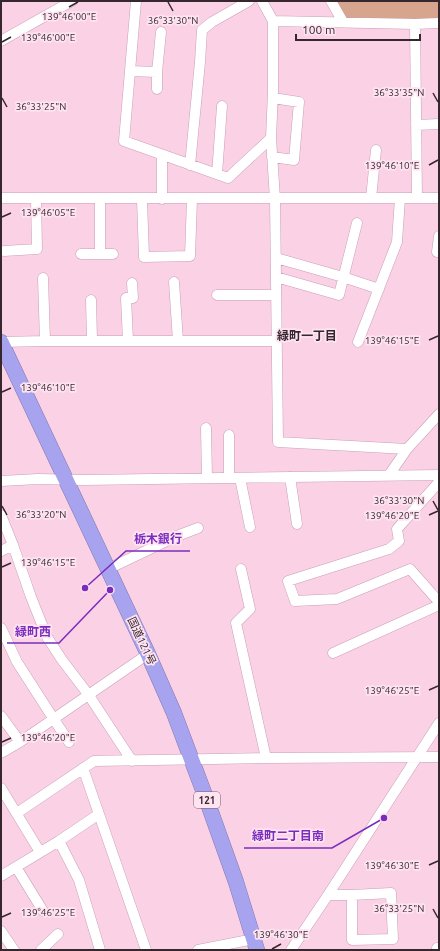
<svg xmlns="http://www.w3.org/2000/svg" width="440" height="951" font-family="Ubuntu,'Noto Sans JP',sans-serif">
  <rect width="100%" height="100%" fill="#fbd1e6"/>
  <!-- green -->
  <path fill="#d7a58d" d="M334,1H439V21L348,20L342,16Z"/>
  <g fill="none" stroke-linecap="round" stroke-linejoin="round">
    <defs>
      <path id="minor" d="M136,1L124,141L228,178L271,138
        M262,1L273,21V91L271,138L275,199L278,442L407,449
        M331,1L343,22
        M273,21L415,24L439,23
        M415,24L417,198
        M1,41L72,1
        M130,71L157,72
        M157,89V72L161,32
        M416,125L439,124
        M272,157L294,160L299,102L273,98
        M190,165L200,62L202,30L212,22L249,1
        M217,174L222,106
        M1,198H439
        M100,198V254
        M371,198L376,150
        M142,199L144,257L190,256L192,199
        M162,199V155
        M4,251L37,249L36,198
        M437,252L439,236
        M81,254H113
        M276,258L343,277L379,289
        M276,277L339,295L357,223
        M43,278L45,341
        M174,282L178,341
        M217,295H276
        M91,300L92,340
        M128,341L126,298H133L132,283
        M1,342L45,341H277
        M358,342L397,242L400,198
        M206,428L207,478
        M229,435V478
        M389,475L407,449L439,414
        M290,477L297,524
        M240,478L250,527
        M1,481L38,479L84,480L439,475
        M439,482L397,529L399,541L389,549L288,581L295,601L337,599L410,569L439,602
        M1,515L13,545L31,597L47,637L62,660L88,694L132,761
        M1,551L13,545
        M108,569L177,536L198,528
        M241,569L250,609L236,623L266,758
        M1,628L17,662L53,718L69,742
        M333,653L439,605
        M1,716L20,742
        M1,753L20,742L148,654
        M83,768L146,950
        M1,788L40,852
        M17,813L94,761L266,758L439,757
        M59,841L79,880L100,950
        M16,867L43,911
        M1,876L59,841L99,814
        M328,895H352L391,893L393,939L352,940V895
        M1,931L14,950
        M437,948V950
        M41,950L58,934
        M198,950L254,939
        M291,950L328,895L439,723"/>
      <path id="highway" d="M1,342L148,654L174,713L206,798L236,882L257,950"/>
    </defs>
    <!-- minor casing -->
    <use href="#minor" stroke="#c8a0b4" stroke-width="11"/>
    <!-- highway casing -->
    <use href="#highway" stroke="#8078ac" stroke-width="16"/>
    <!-- minor -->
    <use href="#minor" stroke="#fff" stroke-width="10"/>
    <!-- highway -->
    <use href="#highway" stroke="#a8a3ef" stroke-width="15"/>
  </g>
  <!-- ticks -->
  <path fill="none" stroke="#36272f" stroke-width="1.5" d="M168,2L173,11M69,7L78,2M2,42L11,37M433,93L438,102M2,98L7,107M429,165L438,160M2,217L11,213M429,340L438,336M2,392L11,388M433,501L438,510M2,506L7,515M429,515L438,511M2,567L11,563M429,690L438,686M2,742L11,738M429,865L438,861M433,909L438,918M2,917L11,913M272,949L281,944"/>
  <g text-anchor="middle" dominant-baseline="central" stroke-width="3.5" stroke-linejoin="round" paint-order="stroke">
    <!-- shield labels -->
    <rect fill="#fee4f0" stroke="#726069" stroke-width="1" x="194" y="792" width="26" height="16" rx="3"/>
    <g font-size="10" font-weight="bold" fill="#36272f">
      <text x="207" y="800">121</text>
    </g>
    <!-- street labels -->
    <g font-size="11" fill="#36272f" stroke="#fee4f0">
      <text transform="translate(142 641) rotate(65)">国道121号</text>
    </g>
    <!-- neighbourhood labels -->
    <g font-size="12" font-weight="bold" fill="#36272f" stroke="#fee4f0">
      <text x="307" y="335">緑町一丁目</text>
    </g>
  </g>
  <g font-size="10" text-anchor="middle" fill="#36272f" stroke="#fee4f0" stroke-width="3.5" stroke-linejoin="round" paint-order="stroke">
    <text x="69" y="20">139°46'00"E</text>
    <text x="173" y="24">36°33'30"N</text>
    <text x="48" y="41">139°46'00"E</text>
    <text x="399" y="96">36°33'35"N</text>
    <text x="41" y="110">36°33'25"N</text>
    <text x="392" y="169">139°46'10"E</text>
    <text x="48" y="216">139°46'05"E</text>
    <text x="392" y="344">139°46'15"E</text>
    <text x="48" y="391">139°46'10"E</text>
    <text x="399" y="504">36°33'30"N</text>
    <text x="41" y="518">36°33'20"N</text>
    <text x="392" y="519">139°46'20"E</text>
    <text x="48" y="566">139°46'15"E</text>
    <text x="392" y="694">139°46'25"E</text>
    <text x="48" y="741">139°46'20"E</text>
    <text x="392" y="869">139°46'30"E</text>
    <text x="399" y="912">36°33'25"N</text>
    <text x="48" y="916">139°46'25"E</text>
    <text x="281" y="938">139°46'30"E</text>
  </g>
  <!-- callouts -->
  <path fill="none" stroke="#7b2cbf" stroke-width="1.5" d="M85 588L126 551H190M110 590L59 643H7M384 818L332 848H244"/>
  <g fill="#7b2cbf" stroke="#fee4f0" stroke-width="1.5">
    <circle cx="85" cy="588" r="4"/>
    <circle cx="110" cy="590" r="4"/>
    <circle cx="384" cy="818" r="4"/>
  </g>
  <g font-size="12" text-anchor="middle" font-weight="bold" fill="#7b2cbf" stroke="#fee4f0" stroke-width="3.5" stroke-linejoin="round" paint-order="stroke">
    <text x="158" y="543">栃木銀行</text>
    <text x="33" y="636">緑町西</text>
    <text x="288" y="840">緑町二丁目南</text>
  </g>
  <!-- border -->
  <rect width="440" height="951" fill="none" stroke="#36272f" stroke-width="4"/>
  <!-- scale -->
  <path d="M296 34v6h124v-6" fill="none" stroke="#36272f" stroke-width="2"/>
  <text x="302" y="34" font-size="12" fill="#36272f" stroke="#fee4f0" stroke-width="3" paint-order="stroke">100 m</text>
</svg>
